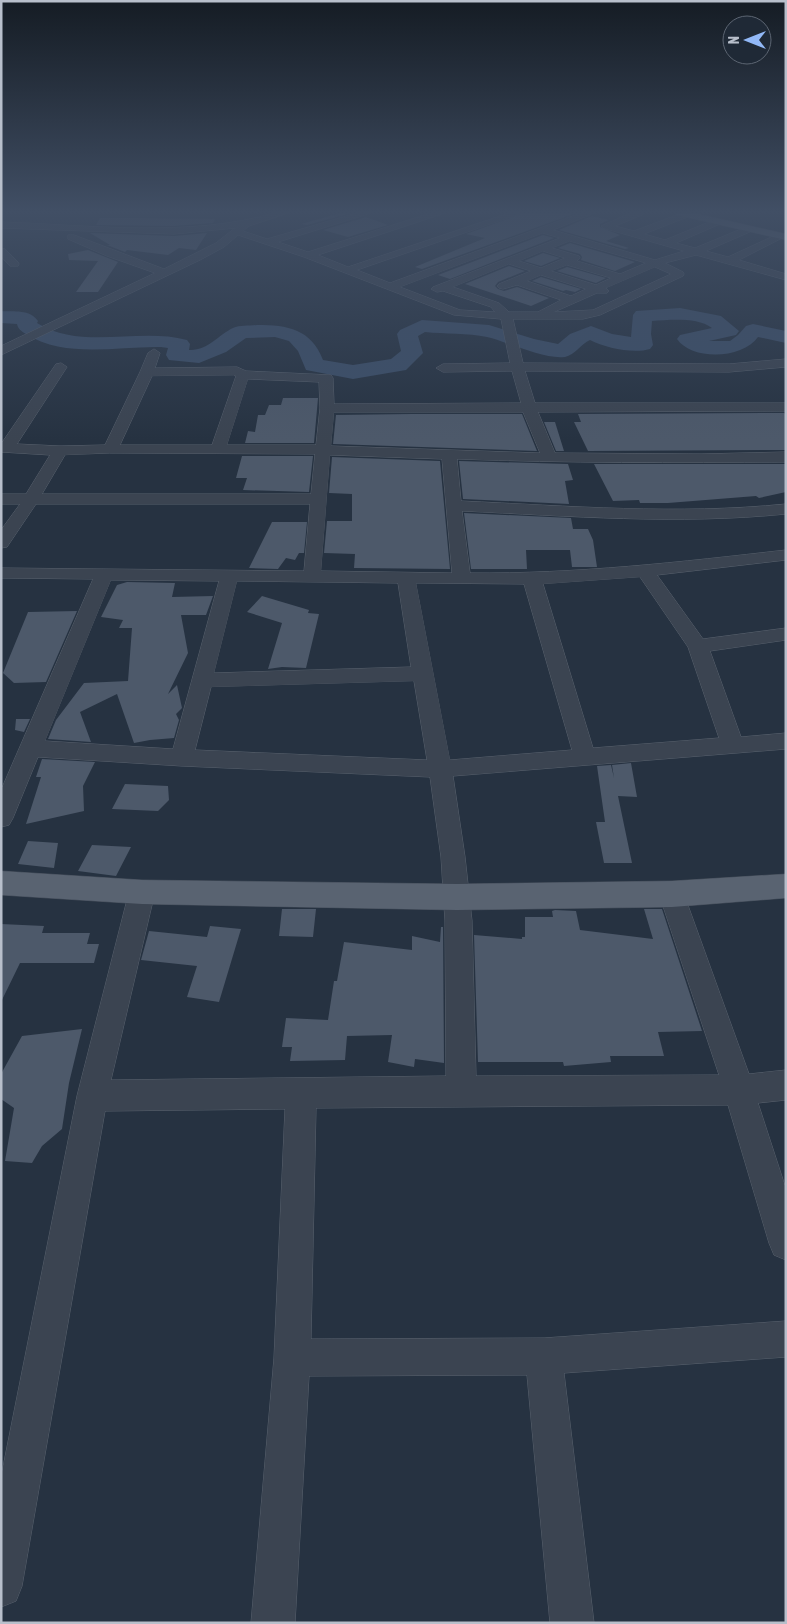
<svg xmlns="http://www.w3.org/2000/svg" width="787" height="1624" font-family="'Asap Condensed',sans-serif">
  <rect width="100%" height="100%" fill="#263241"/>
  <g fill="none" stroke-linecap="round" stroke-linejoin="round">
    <!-- river -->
    <path fill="#3c4f69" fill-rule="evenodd" d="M680,308L721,316L739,331L736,335L709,341H730L738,335L746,326L753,324L786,331V343L758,337C743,359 692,361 677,339L680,335L712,328C697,317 670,320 652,321L651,334L653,345L650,349C633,354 606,348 590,340C581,344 575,355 565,357C545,360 508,342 487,337C468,333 445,334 425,332L418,336L423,353L406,370L353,379L306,370L298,351L289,341L275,337L246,338L226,352L199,363L169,360L166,355L168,348L161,347C117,346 66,359 26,334C21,331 18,329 17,324L1,323V311C14,312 30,309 38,321L37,323C82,351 138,327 187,340L190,344L189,350C208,351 218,335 233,328C240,325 249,326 257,325C288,325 311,329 323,360L353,365L391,359L401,351L397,334L400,330L422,320L489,325L534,339L558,344L570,334L591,326L612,334L631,337L633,315L636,311Z"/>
  </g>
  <!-- building -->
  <path fill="#4d596a" d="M341,213H351L307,225L301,224Z
    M524,213H576L422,269L415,267L485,238L466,234Z
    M592,216L609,220L600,224V227L620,235L606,241L629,248L625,249L559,230Z
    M366,217L388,225L348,237L323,230Z
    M100,218H130L215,219L213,223L173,226L96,225Z
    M90,233L174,236L207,233L196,250L179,248L168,255L127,250L125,252L107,245H110Z
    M543,235L554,238L450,279L438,275Z
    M570,243L635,262L615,271L581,260L582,257L580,254L558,248Z
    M88,250L118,262L98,292H76L98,261L69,260L68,254Z
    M543,253L560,258L541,266L524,261Z
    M509,266L525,271L498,282L495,286L498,289L504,291L517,287L549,298L531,306L465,284Z
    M567,267L606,278L596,283L557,271Z
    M541,277L581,289L575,292L566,290L563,291L532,281Z
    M283,398H318L314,443H245L248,431L255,432L258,415H265L269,405H281Z
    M784,413L786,414V450L588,451L574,422H581L578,414Z
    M412,414H522L537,451L333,444L336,415Z
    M544,422H555L564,451H556Z
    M242,456H313L309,492L243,490L247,478H236Z
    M332,457L440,461L450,569L354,568L355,554L324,553L327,521H352V494L329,493Z
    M459,461L568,464L573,480L565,481L569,504L463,499Z
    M594,464H786V492L759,498L756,496L668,503H640L639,500L613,501Z
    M464,513L571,518L573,529H588L593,540L597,567H572L570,550H526L527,569H471Z
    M272,522H307L304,553H299L295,560L286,558L278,569L249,568Z
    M127,582L175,583L172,597L213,596L206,615H181L188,653L168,694L177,685L182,708L176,714L179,720L174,738L150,740L134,743L117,694L80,712L91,742L48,739L56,720L84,683L128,681L132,628H119L123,620L101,617L117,585Z
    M262,596L309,610L308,613L319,614L306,668L282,667L268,669L282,623L247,612Z
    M77,611L46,682L14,683L3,673L28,612Z
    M16,719H30L24,732L15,730Z
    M42,759L95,762L83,786L84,811L26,824L41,777H36Z
    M631,763L637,797L618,796L632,863H604L596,822H605L597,766L611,765L614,778L612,765Z
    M125,784L168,786L169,800L158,811L112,809Z
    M28,841L58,843L54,868L18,864Z
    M92,845L131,847L116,876L78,871Z
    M282,909H316L313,937L279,936Z
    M644,909H662L702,1031L658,1032L664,1056H610L611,1062L564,1066L563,1062H478L474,935L522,939V937H525V917H553L552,911L555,910L576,911L580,930L653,939Z
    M1,924L44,926L42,933H90L87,944H99L94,963H20L1,1002Z
    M210,926L241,929L219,1002L187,997L197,966L141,960L149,931L207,937Z
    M441,927H443L444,1063L415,1059L414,1067L388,1062L392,1035L347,1036L345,1060L290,1061L292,1047H282L286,1018L328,1020L334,981H337L344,942L412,950V936L440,942Z
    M82,1029L69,1083L62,1129L42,1146L32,1163L5,1161L14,1108L1,1099V1074L22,1036Z"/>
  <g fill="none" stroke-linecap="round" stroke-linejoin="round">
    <defs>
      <path id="minor" d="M274,213H288L249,226L243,231L267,239L357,213H371L278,242L308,252L431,213H445L318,255L348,267L509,213H522L357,270L390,283L581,213H594L553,230L655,260L684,251L603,228L601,226L631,213H643L642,215L615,226L634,231L682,213H691L690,216L644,234L665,240L714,220H720V224L676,243L695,248L746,227H752V231L706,251L728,257L778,234L781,233L786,236L739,260L786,274V280L696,255L665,263L683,272L684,274L683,276L600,315L583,319H513L523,363L729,364L786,359V367L729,372L525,371L535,403H786V411L538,412L555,453L700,454L786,452V462C676,463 567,463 457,459L461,501C570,506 677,515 786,504V514C677,525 570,516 462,511L470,573C576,574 681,562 786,550V560L657,575L703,639L786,628V640L710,651L741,737L786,733V749L453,776L465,857L472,921L476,1076L719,1075L659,894L663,886L672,883L681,886L749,1074L786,1070V1100L758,1103L786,1189V1260L774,1255L769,1243L728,1105L316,1108L311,1339L544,1338L786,1321V1357L564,1373L594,1623H550L527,1375L309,1376L295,1623H251L274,1358L285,1109L105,1111L22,1586L16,1601L1,1607V1477L77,1096L129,892L133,884L142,881L151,884L155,892L111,1080L446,1076L445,921L441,857L430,777L182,766L38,757L13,818L9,825L1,827V790L93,579L1,578V568L304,571L310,504H36L7,547L1,548V530L20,504H1V494H26L50,455L1,452V444L56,364L61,363L67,367L17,444L60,446L105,445L140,372L148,353L154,349L160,353L155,368L237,367L246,371L331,375L333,378L334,404L521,403L512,371L443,372L436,368L443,364L510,363L501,319L454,315L304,257L238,235L224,247L200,260L1,355V346L155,273L107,256L68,239V235H74L164,269L216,243L235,228L174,234L1,228V222C89,225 189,238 274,213ZM543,233L560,238L433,287L431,289L437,292L443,291L491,307L495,312L460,310L400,287ZM570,241L646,263L620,274L577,261L580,258L579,256L552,248ZM543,251L565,258L541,268L519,261ZM509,264L531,271L499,284L497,286L499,288L503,289L517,285L561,300L538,312H509L499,303L453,287ZM567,265L611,278L596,285L551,271ZM655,267L671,274L593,310L554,312L597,293H607L609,291L606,288ZM541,275L586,289L571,296L527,281ZM234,375L236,376L212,445H120L152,376ZM248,379L319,382L320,408L316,445H227ZM334,412H523L540,453L331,446ZM110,453L315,454L311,494H42L65,455ZM330,455L442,459L452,573L321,571ZM640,577L688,647L719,738L593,748L543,584ZM111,580L219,581L173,749L45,741ZM237,581L398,583L411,667L214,673ZM416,583L524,584L572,750L450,760ZM414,681L427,760L195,750L211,687Z
        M1,248L5,249L18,262L19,264L18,266H10L1,257Z"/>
      <path id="major" d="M676,213H694L786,234V240L677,215Z
        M1,871L142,880L457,884L672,881L786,874V898L672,907L457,910L142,904L1,895Z"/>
    </defs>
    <!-- minor casing -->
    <use href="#minor" stroke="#59626e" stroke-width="1"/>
    <!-- major casing -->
    <use href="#major" stroke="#444d5a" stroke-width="1"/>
    <!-- minor -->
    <use href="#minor" fill="#3b4451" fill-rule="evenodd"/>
    <!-- major -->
    <use href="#major" fill="#596371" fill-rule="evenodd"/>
  </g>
  <!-- sky -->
  <linearGradient id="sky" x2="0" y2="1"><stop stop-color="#151c24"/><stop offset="0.48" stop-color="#414f65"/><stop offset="1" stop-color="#414f65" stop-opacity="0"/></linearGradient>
  <rect width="787" height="440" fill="url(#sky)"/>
  <!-- border -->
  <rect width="787" height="1624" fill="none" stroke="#b8bfcb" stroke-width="5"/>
  <!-- north arrow -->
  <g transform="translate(747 40) rotate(270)"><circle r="24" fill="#1f2936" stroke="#5c6572"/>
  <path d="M0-4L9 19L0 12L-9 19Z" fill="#91b8f7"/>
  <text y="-8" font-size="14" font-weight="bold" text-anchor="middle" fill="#b8bfcb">N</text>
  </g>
</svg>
